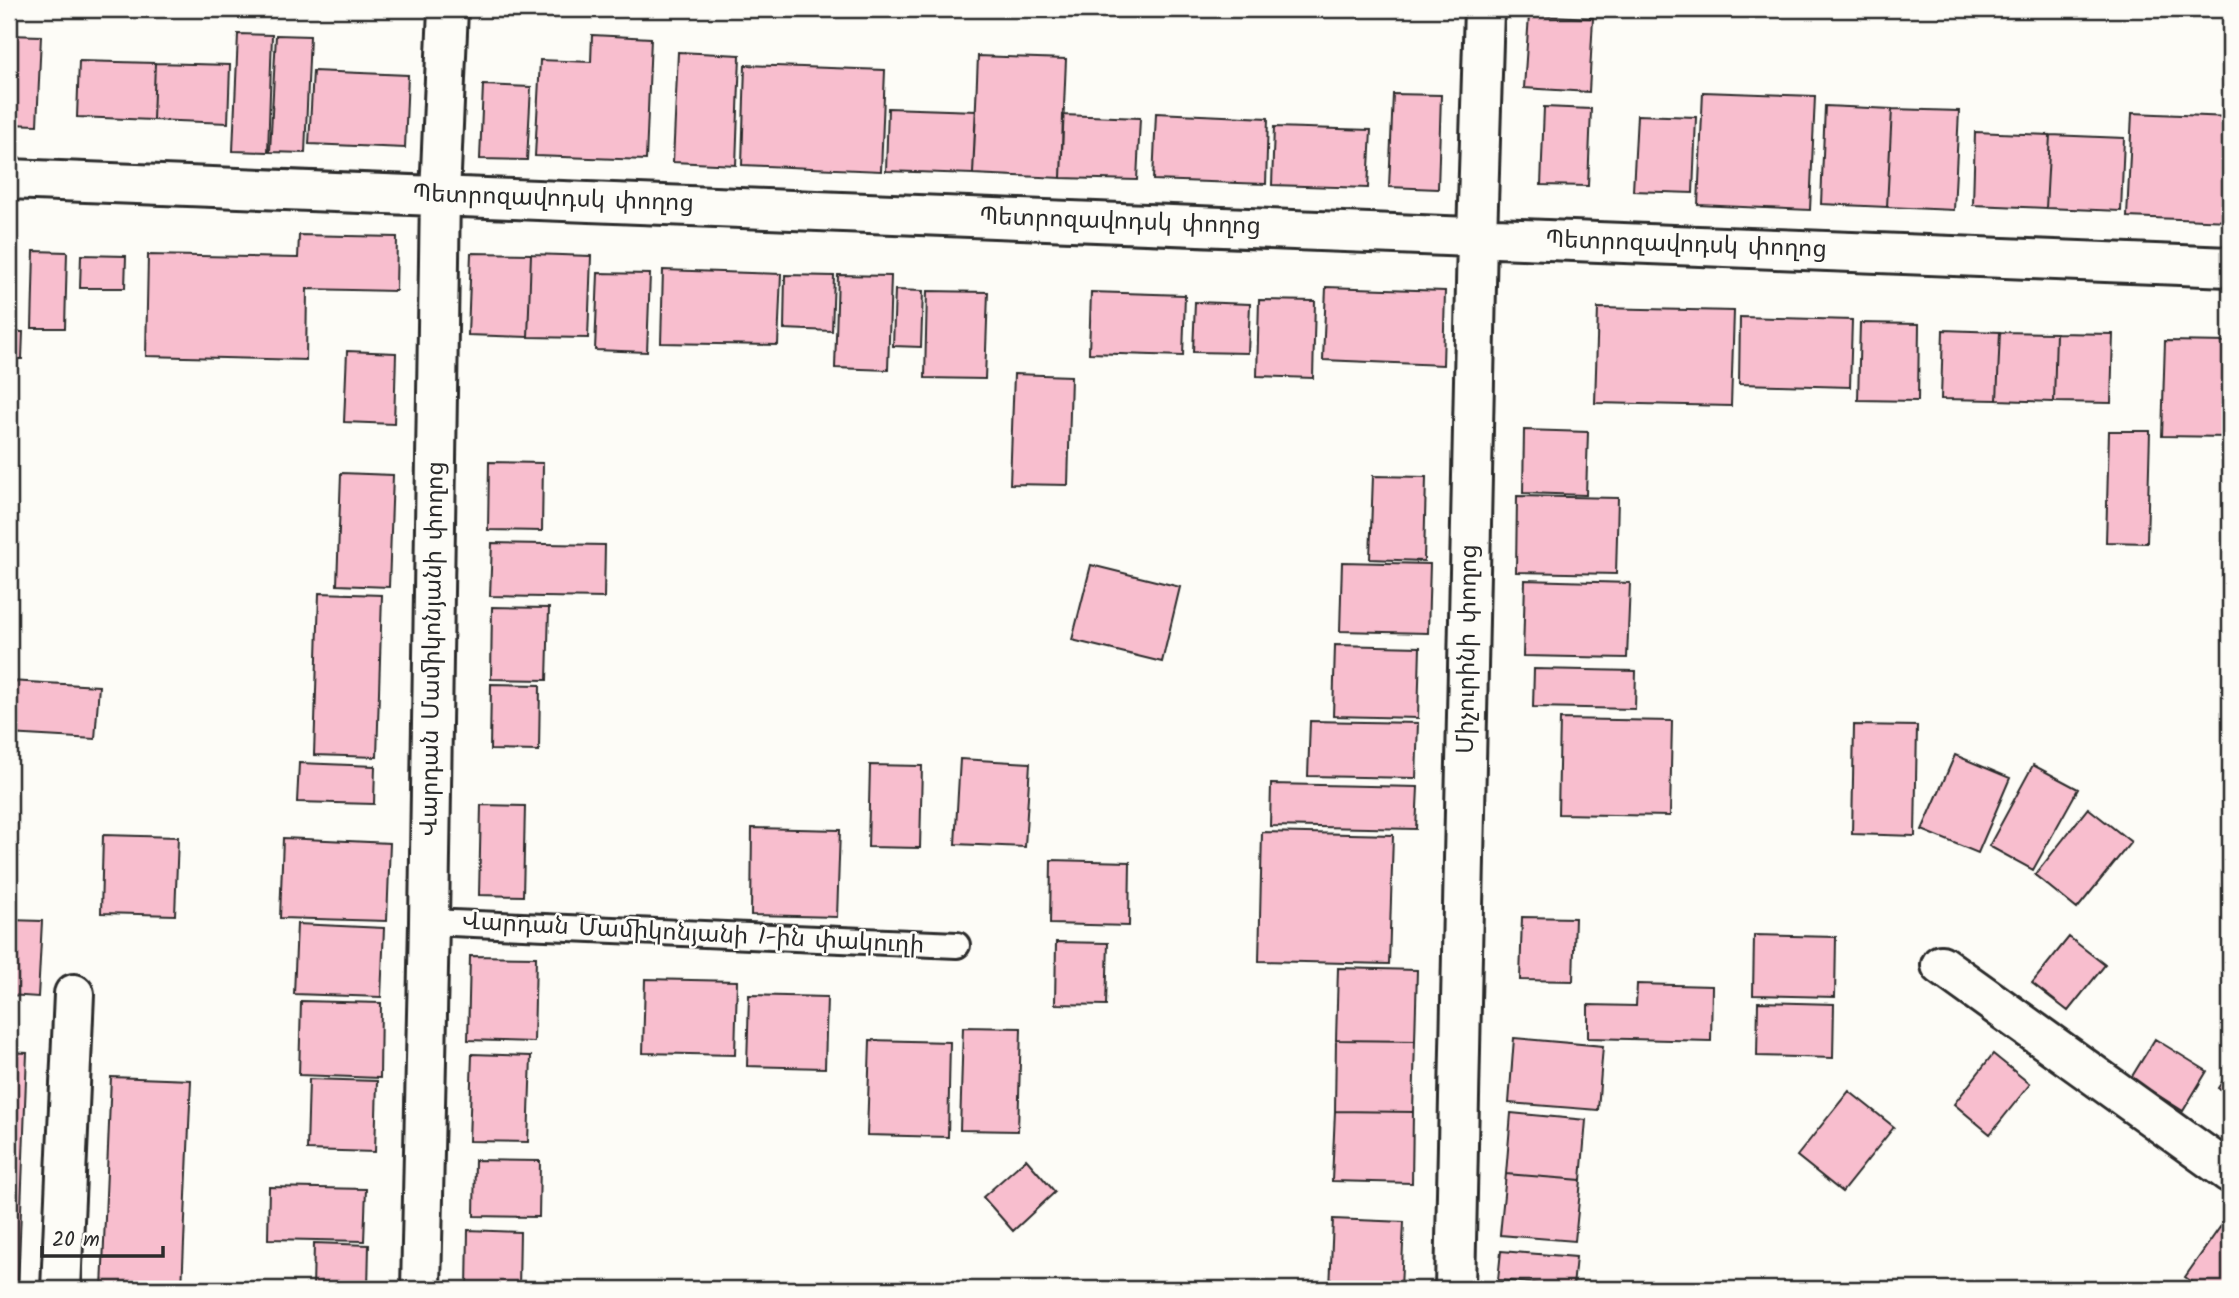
<svg xmlns="http://www.w3.org/2000/svg" width="2239" height="1298" font-family="Kalam,'Noto Sans Armenian',sans-serif">
  <rect width="100%" height="100%" fill="#fdfcf7"/>
  <filter id="ink" filterUnits="userSpaceOnUse"><feTurbulence type="fractalNoise" baseFrequency=".0143" numOctaves="2"/><feDisplacementMap in="SourceGraphic" scale="14" xChannelSelector="R" yChannelSelector="G"/><feConvolveMatrix kernelMatrix="1 2 1 2 8 2 1 2 1" color-interpolation-filters="sRGB"/></filter>
  <g filter="url(#ink)">
    <!-- building -->
    <path fill="#f8bece" stroke="#2b2b2b" stroke-width="2" d="M1529,15L1593,18L1589,92L1524,88Z
      M238,34L272,35L268,152L233,151Z
      M9,35L41,36L37,125L9,124Z
      M276,35L310,36L305,153L270,152Z
      M592,35L651,38L646,160L535,156L540,60L591,62Z
      M678,52L740,55L736,165L673,162Z
      M978,56L1066,59L1061,178L973,174Z
      M79,61L155,63L153,120L77,117Z
      M155,63L230,65L228,123L153,120Z
      M745,65L885,70L881,171L742,165Z
      M313,71L408,75L405,148L309,144Z
      M483,85L531,87L527,160L480,159Z
      M1703,92L1815,96L1810,210L1698,205Z
      M1393,94L1441,95L1438,189L1389,187Z
      M1825,106L1892,109L1887,207L1821,204Z
      M1544,107L1591,109L1588,186L1541,185Z
      M888,108L976,111L973,174L886,171Z
      M1892,109L1959,111L1954,210L1887,207Z
      M1156,113L1268,118L1266,184L1153,180Z
      M2132,113L2230,117V221L2127,217Z
      M1063,115L1140,118L1137,180L1061,178Z
      M1637,115L1696,117L1693,193L1633,191Z
      M1274,127L1371,130L1368,188L1272,185Z
      M1975,132L2050,135L2046,208L1973,205Z
      M2050,135L2124,138L2121,211L2046,208Z
      M299,235L397,237L396,291L307,289L306,360L146,356L148,255L298,258Z
      M34,251L67,252L65,328H32Z
      M471,253L531,254L528,337L468,335Z
      M531,254L591,256L588,338L528,337Z
      M81,255L126,256L125,288H80Z
      M663,270L781,274L778,345L661,343Z
      M598,273L650,274L647,352L595,350Z
      M785,275L834,276L832,331L784,329Z
      M838,275L891,276L888,370L835,368Z
      M1326,287L1445,291L1443,365L1323,360Z
      M895,290L923,291L921,347L893,346Z
      M927,291L988,292L985,379L925,378Z
      M1091,292L1185,295L1183,356L1089,353Z
      M1259,300L1315,301L1313,378L1257,376Z
      M1195,302L1250,304L1248,353L1193,352Z
      M1598,308L1734,311L1731,406L1595,403Z
      M1740,317L1852,320L1850,387L1739,384Z
      M1860,323L1919,324L1918,401L1858,400Z
      M1943,330L2000,332L1997,400L1941,399Z
      M9,332H23L22,359H9Z
      M2000,332L2056,333L2054,402L1997,400Z
      M2056,333L2113,334L2111,403L2054,402Z
      M2165,341L2230,342V437L2162,436Z
      M347,351L396,353L394,424L344,422Z
      M1014,374L1071,376L1068,485L1010,484Z
      M1524,430L1588,432L1586,495L1523,493Z
      M2109,431H2150L2147,543L2106,542Z
      M489,462L543,463L542,531L488,530Z
      M341,473L393,475L389,587L337,585Z
      M1373,476L1426,477L1424,561L1370,559Z
      M1517,496L1618,498L1616,574L1516,572Z
      M492,543L605,545L604,598L490,596Z
      M1342,562L1430,564L1428,633L1340,631Z
      M1091,565L1180,587L1162,662L1072,640Z
      M1525,580L1630,583L1627,658L1523,656Z
      M319,593L382,595L377,757L314,755Z
      M492,607L549,608L547,680L491,679Z
      M1335,645L1420,647L1418,718L1333,716Z
      M1534,669L1636,671L1635,709L1533,707Z
      M9,681L99,686L95,739L9,734Z
      M491,684L540,685L539,751L490,750Z
      M1560,719L1672,721L1670,816L1558,814Z
      M1310,721L1418,723L1416,778L1308,776Z
      M1854,725L1917,726L1915,836L1852,834Z
      M1955,755L2010,778L1978,853L1922,830Z
      M960,759L1030,763L1025,847L955,844Z
      M299,763L375,766L374,804L297,802Z
      M870,765L922,766L920,848L868,847Z
      M2033,765L2078,789L2033,870L1989,846Z
      M1271,784L1418,787L1416,829L1270,826Z
      M481,805L525,806L523,896L479,895Z
      M2088,808L2131,842L2077,909L2035,875Z
      M752,828L840,830L837,917L751,915Z
      M1262,832L1393,835L1389,964L1259,961Z
      M103,835L178,837L175,915L101,913Z
      M283,838L390,843L387,921L280,918Z
      M1051,860L1130,862L1129,926L1050,924Z
      M1522,917L1575,918L1573,981L1520,980Z
      M9,920L42,921L38,997L9,995Z
      M297,924L384,928L381,997L294,994Z
      M1754,935L1836,937L1835,997L1753,995Z
      M2069,937L2105,965L2068,1011L2032,983Z
      M1056,942L1108,943L1106,1005L1055,1004Z
      M470,956L536,957L534,1042L468,1040Z
      M1338,968L1417,970L1415,1041L1336,1040Z
      M645,979L737,981L735,1055L643,1053Z
      M1637,984L1712,986L1711,1041L1588,1038V1005L1636,1006Z
      M749,995L827,997L825,1068L747,1066Z
      M301,1001L381,1003L380,1078L299,1075Z
      M1758,1002L1834,1004L1833,1058L1757,1056Z
      M963,1027L1021,1028L1018,1131L960,1130Z
      M1514,1038L1603,1046L1598,1110L1509,1103Z
      M2155,1039L2207,1071L2183,1111L2131,1078Z
      M870,1040L950,1042L948,1137L867,1135Z
      M1336,1040L1415,1041L1413,1112L1335,1111Z
      M9,1052L27,1053L18,1289H9Z
      M472,1054L531,1056L528,1142L469,1141Z
      M1993,1054L2030,1084L1990,1134L1954,1104Z
      M2230,1070V1097L2218,1088Z
      M111,1077L191,1080L182,1289H102Z
      M309,1079L377,1081L375,1152L307,1150Z
      M1849,1091L1894,1127L1842,1192L1797,1156Z
      M1335,1111L1413,1112L1412,1183L1332,1181Z
      M1511,1113L1586,1120L1581,1180L1506,1174Z
      M1026,1159L1055,1192L1013,1231L983,1197Z
      M475,1160L540,1161L539,1217L474,1216Z
      M1506,1174L1581,1180L1575,1241L1500,1235Z
      M269,1187L366,1189L364,1241L268,1239Z
      M2230,1213V1289H2202L2185,1277Z
      M1333,1219L1404,1222L1401,1289H1330Z
      M468,1230L520,1232L519,1289H467Z
      M314,1243L369,1245L368,1289H313Z
      M1501,1251L1576,1257L1573,1287L1498,1280Z"/>
    <g fill="none" stroke-linecap="round" stroke-linejoin="round">
      <defs>
        <path id="service" d="M429,922L957,945"/>
        <path id="minor" d="M9,179L2230,267
          M1941,965L2230,1173
          M61,1289L74,994
          M421,1289L429,922L440,195L448,9
          M1455,1289L1477,237L1484,9"/>
      </defs>
      <!-- service casing -->
      <use href="#service" stroke="#2b2b2b" stroke-width="30"/>
      <!-- minor casing -->
      <use href="#minor" stroke="#2b2b2b" stroke-width="44"/>
      <!-- service -->
      <use href="#service" stroke="#fdfcf7" stroke-width="24"/>
      <!-- minor -->
      <use href="#minor" stroke="#fdfcf7" stroke-width="38"/>
    </g>
  </g>
  <g text-anchor="middle" dominant-baseline="central" stroke-width="5" stroke-linejoin="round" paint-order="stroke">
    <!-- street labels -->
    <g font-size="24" fill="#2b2b2b" stroke="#fdfcf7">
      <text transform="translate(553 199) rotate(2)">Պետրոզավոդսկ փողոց</text>
      <text transform="translate(1120 222) rotate(2)">Պետրոզավոդսկ փողոց</text>
      <text transform="translate(1686 245) rotate(2)">Պետրոզավոդսկ փողոց</text>
      <text transform="translate(433 649) rotate(-89)">Վարդան Մամիկոնյանի փողոց</text>
      <text transform="translate(1468 649) rotate(-89)">Միչուրինի փողոց</text>
      <text transform="translate(693 934) rotate(3)">Վարդան Մամիկոնյանի 1-ին փակուղի</text>
    </g>
  </g>
  <!-- margin -->
  <rect width="2239" height="1298" fill="none" stroke="#fdfcf7" stroke-width="35"/>
  <rect x="18" y="18" width="2204" height="1263" fill="none" stroke="#2b2b2b" stroke-width="2.5" filter="url(#ink)"/>
  <!-- scale -->
  <path d="M42 1246v10h121v-10" fill="none" stroke="#2b2b2b" stroke-width="3.5"/>
  <text x="52" y="1246" font-size="21" fill="#2b2b2b" stroke="#fdfcf7" stroke-width="5" paint-order="stroke">20 m</text>
</svg>
